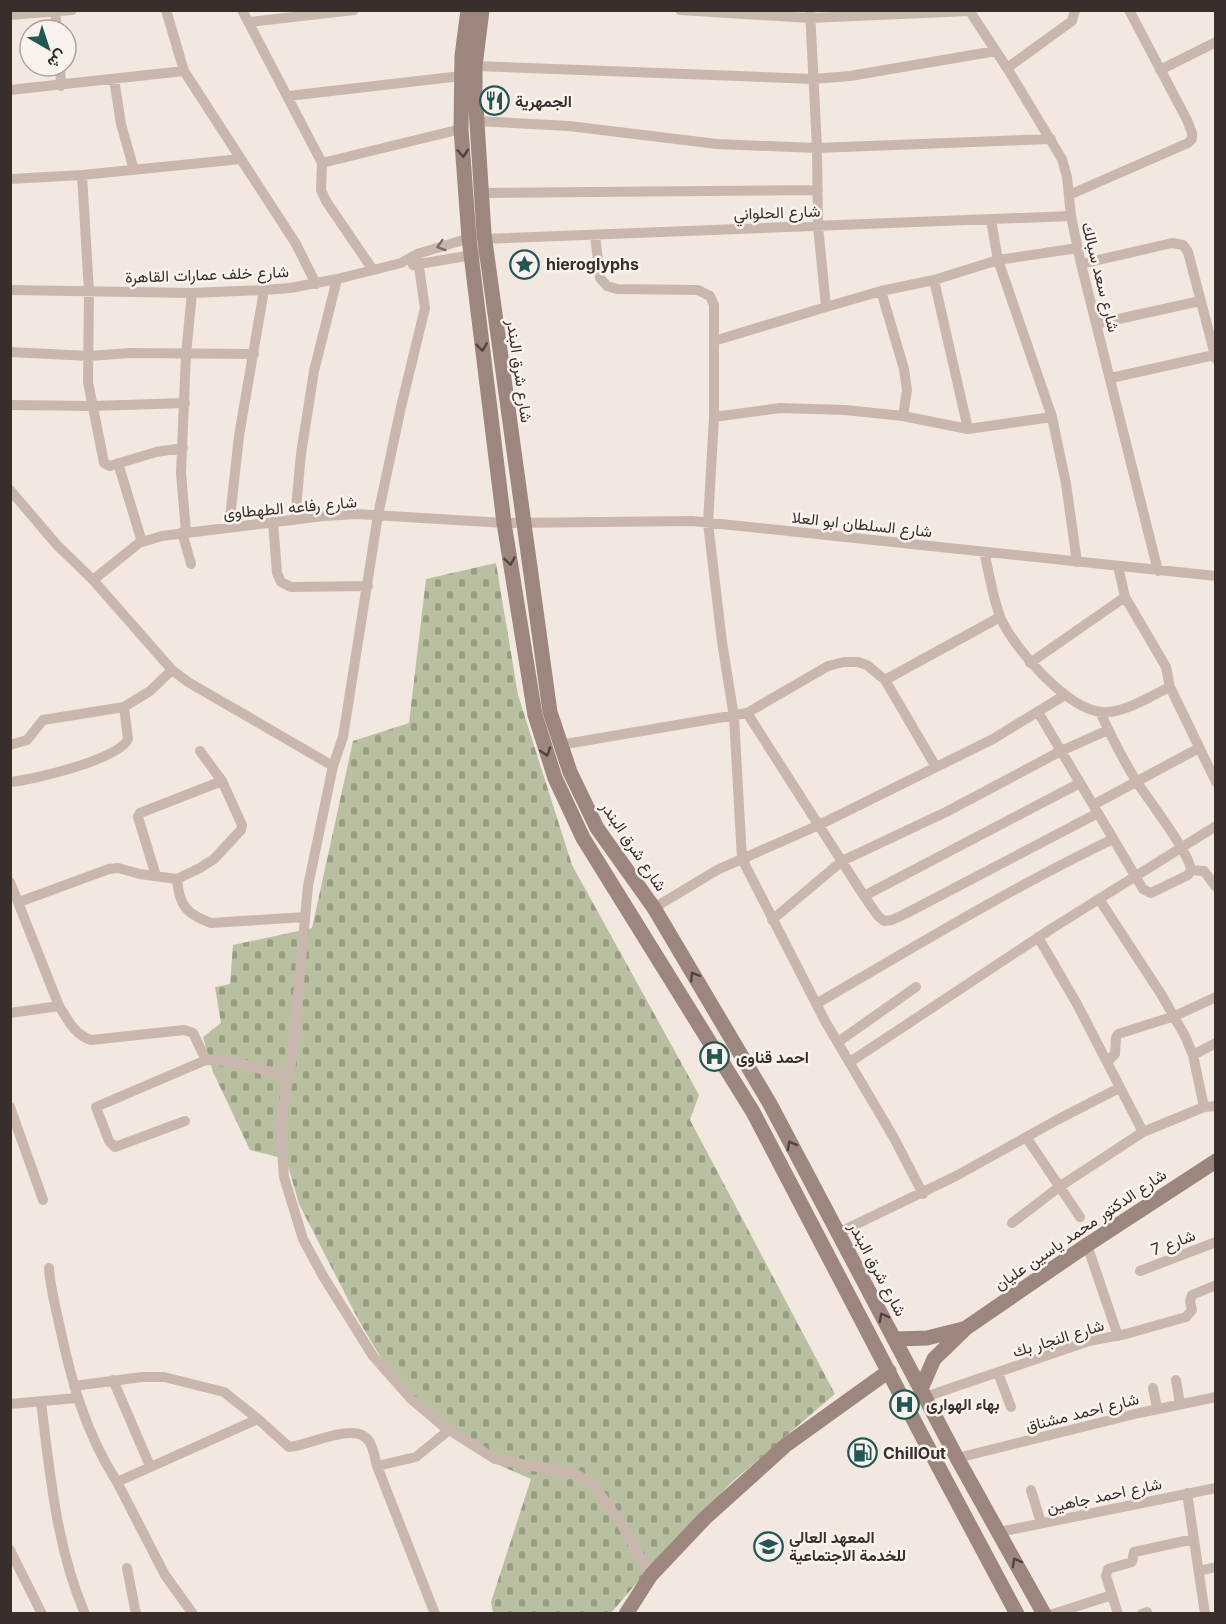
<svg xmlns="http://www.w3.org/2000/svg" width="1226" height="1624" font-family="Inter,Vazirmatn,sans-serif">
  <defs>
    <pattern id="cemetery-stones" width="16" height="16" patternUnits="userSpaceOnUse" patternTransform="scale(1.5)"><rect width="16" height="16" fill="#b9c0a1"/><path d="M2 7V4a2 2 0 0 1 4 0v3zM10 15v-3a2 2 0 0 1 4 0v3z" fill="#979c83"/></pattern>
  </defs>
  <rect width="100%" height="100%" fill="#f2e8e0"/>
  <!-- cemetery -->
  <path fill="url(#cemetery-stones)" d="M496,563L518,695L572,865L699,1095L690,1120L835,1394L732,1482L641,1578L611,1613H493L491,1602L531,1479L501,1466L446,1432L396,1383L359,1321L299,1204L286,1159L250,1150L213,1072L203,1037L221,1023L215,987L230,984L233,945L312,928L353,741L409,723L426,579Z"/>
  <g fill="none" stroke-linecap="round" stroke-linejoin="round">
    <!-- minor -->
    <path stroke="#c9b7ad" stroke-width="10" d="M55,10L57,30
      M166,10L184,71L296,244L316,284
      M242,10L322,163L461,129
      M680,10L810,18L969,11
      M810,10L817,148L818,226L826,307
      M969,10L1007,68L1062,159L1067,177L1071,216L1081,264L1158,571
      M10,15L72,10
      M249,22L354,10
      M60,66L61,86
      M475,66L813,79L850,76L996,51
      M1007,68L1072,21L1075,10
      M1160,70L1216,42
      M114,79L121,124L134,170
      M10,90L184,71
      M288,96L461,76
      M477,121L569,126L717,144L817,148L1051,139
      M322,163L321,190L326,201L373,270
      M82,175L89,292L88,382L104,463L110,466L156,452L183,448
      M10,179L82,175L241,159
      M481,193L818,190
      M1069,195L1188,143L1192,139V133L1187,120L1129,10
      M991,220L998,260L1052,417L1066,484L1077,562
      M595,235L600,278L607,286L617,289L698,290L710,296L714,305V341
      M484,239L1071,216
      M417,254L425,308L401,407L378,515L343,737L333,766L308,886L292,1058L280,1124L284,1177L303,1239L323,1276L373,1356L411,1399L443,1426L495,1459L576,1474L592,1483L620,1522L651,1575
      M1081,264L1172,243L1183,245L1188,252L1216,359
      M413,265L478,254
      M934,280L968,429
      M10,290L192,293L264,290L290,288L337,279L401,263L417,254L473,237
      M881,291L904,369L907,390L903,416
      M1096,324L1200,301
      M10,352L89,356L130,353L254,354
      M1111,378L1214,355
      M10,405L92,406L185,403
      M714,417L780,408L845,410L903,416L968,429L1052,417
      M118,463L142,542
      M10,490L57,545L93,580L172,670L188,682L333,766
      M295,519L301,454L314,371L337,279
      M273,522L277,573L281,582L291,587L368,586
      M229,527L239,436L264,290
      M182,532L191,564
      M186,532L181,473L186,354L192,293
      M984,552C989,572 993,600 1001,619C1015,649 1066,708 1101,712C1124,714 1150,696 1170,687
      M1118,566L1125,597L1166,667L1170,687L1216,782
      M93,580L139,543L162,536L324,516L357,514L504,523L692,521L1216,576
      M1030,663L1125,597
      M885,680L1000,617
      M1038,712L1143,889L1151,893L1188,875L1191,870
      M1100,712C1111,736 1123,760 1137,782C1149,801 1189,852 1191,870
      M747,713L864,896L878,916L884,921L892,920L905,914L1098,813
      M10,745L27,740L43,720L124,707
      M560,745L747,713L828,666L844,662H858L867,665L885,680L936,767
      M10,782C33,780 120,759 128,739L124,707L150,691L172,670
      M1093,805L1199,748
      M1191,870L1204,871L1216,887
      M156,876L138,817L140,813L222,781
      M177,879C179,905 186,914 211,923L305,917
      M10,882L59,1006L10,1013
      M864,896L1080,783
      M1099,899L1161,994L1185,1036L1193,1055L1204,1107
      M19,902L109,869L118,868L140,874L177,879L200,868L214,859L241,830L242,825L222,781L200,751
      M654,908L717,870L819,825L993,739L1065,695
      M772,920L842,861L946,812L1061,751L1108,730
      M1038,937L1077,1004L1143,1132
      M816,1004C914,947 1011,888 1113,839
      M59,1006C68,1020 74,1034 91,1040L184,1030L193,1033L206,1060
      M838,1042L916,987
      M1193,1055L1216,1043
      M850,1062L1051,929L1216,826
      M1107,1062L1115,1054L1116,1038L1118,1034L1175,1016L1216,997
      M10,1107L43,1200
      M185,1121L115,1147L109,1141L96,1107L206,1060C235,1060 262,1068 289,1079
      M1026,1137L1080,1217
      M923,1194L894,1138L825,1021L742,859L734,717L722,642L708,523L714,417V341L826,307L881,291L934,280L998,260L1078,248
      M1012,1223L1059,1187L1143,1132L1204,1107L1216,1106
      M838,1233L956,1176L1057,1120L1119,1088
      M1087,1245L1118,1336
      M49,1268C50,1286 55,1305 59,1323C71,1380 85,1432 117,1482
      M1140,1271L1216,1242
      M998,1373L1011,1407
      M113,1380L150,1466
      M1176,1380L1180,1404
      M74,1386L142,1377H164L224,1392L258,1419L117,1482L165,1575L193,1614
      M1153,1388L1157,1408
      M925,1397L1089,1341L1126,1334L1186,1317L1192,1310L1190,1301L1192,1295L1216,1285
      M41,1402C50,1474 56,1546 85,1614
      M10,1404L77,1398
      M258,1419L289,1447C309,1446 358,1419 370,1443C374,1450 375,1459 377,1466L416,1457L449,1430
      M957,1458L1139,1413L1216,1397
      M377,1466L435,1614
      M1031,1490L1041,1523
      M1187,1493L1205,1614
      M999,1532L1216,1488
      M10,1550L42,1614
      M127,1568L136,1614
      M1199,1571L1216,1567
      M1053,1614L1112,1595
      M1118,1614L1106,1576L1108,1569L1132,1562L1134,1552L1194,1539
      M1142,1614L1147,1612"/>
    <!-- secondary -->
    <path stroke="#9d867e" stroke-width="15" d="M468,10L462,56L461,129L469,238L504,523L535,715L555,778L583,838L753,1112L921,1434L1017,1614
      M482,10L475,66V91L484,234L550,712L570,772L597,828L654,908L770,1104L957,1458L1044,1614
      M895,1339L927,1338L963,1329
      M921,1389L934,1359L966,1328L1087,1245L1216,1161
      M626,1614L651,1575L705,1518L786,1445L889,1371"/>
  </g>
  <!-- one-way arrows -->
  <defs><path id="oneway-chevron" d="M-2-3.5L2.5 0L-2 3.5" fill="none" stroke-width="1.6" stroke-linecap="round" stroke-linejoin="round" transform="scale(1.5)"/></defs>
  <g stroke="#514440">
    <use href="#oneway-chevron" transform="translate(463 153) rotate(86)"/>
    <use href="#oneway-chevron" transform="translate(482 347) rotate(83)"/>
    <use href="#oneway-chevron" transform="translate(510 561) rotate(81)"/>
    <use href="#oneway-chevron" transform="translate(546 752) rotate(72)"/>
    <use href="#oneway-chevron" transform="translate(694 976) rotate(-121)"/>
    <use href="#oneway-chevron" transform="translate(791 1145) rotate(-118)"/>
    <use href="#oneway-chevron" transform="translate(883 1317) rotate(-118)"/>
    <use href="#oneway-chevron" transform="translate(1016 1562) rotate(-119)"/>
  </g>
  <use stroke="#796c66" href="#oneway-chevron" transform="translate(441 246) rotate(163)"/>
  <!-- icons -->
  <defs>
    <symbol id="restaurant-ring" viewBox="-11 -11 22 22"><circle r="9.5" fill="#f9f2ed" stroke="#235755" stroke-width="1.5"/><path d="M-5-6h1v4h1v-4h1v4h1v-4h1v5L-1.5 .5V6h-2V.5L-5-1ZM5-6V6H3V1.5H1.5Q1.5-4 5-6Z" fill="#235755"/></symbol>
    <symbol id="sight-ring" viewBox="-11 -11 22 22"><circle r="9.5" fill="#f9f2ed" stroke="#235755" stroke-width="1.5"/><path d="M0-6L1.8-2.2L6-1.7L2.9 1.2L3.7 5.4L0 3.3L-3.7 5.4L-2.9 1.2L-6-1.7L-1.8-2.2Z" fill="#235755"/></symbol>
    <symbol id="hospital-ring" viewBox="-11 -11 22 22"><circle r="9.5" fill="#f9f2ed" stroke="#235755" stroke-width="1.5"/><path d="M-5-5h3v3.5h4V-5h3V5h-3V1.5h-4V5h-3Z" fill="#235755"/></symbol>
    <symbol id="fuel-ring" viewBox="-11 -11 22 22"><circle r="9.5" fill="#f9f2ed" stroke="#235755" stroke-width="1.5"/><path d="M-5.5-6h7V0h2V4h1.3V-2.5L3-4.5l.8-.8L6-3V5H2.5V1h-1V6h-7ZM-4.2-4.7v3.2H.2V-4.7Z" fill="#235755"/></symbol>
    <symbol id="university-ring" viewBox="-11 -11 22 22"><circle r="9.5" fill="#f9f2ed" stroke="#235755" stroke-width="1.5"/><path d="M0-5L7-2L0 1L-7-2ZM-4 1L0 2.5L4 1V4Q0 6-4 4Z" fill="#235755"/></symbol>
  </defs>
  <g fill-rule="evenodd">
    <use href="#restaurant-ring" x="478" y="84" width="33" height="33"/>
    <use href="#sight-ring" x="508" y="248" width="33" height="33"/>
    <use href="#hospital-ring" x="698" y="1040" width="33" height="33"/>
    <use href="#hospital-ring" x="888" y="1388" width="33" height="33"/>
    <use href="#fuel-ring" x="846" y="1436" width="33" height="33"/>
    <use href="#university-ring" x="752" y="1530" width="33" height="33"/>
  </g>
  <g text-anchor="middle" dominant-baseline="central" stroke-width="5" stroke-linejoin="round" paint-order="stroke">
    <!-- poi labels -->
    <g font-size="16" font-weight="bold" fill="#382e2b" stroke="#f9f2ed" text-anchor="start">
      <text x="515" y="101">الجمهرية</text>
      <text x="546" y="264">hieroglyphs</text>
      <text x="736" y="1057">احمد قناوى</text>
      <text x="926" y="1404">بهاء الهوارى</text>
      <text x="883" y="1453">ChillOut</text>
      <text x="789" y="1537">المعهد العالى<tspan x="789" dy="18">للخدمة الاجتماعية</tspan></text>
    </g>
    <!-- street labels -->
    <g font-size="16" fill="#382e2b" stroke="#f9f2ed">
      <text transform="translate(777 212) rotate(-2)">شارع الحلواني</text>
      <text transform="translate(207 274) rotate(-2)">شارع خلف عمارات القاهرة</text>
      <text transform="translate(1101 277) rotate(76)">شارع سعد سبالك</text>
      <text transform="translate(520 371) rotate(82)">شارع شرق البندر</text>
      <text transform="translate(290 507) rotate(-5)">شارع رفاعه الطهطاوى</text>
      <text transform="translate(862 524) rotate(6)">شارع السلطان ابو العلا</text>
      <text transform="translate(634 846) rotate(56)">شارع شرق البندر</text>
      <text transform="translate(1080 1229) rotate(-34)">شارع الدكتور محمد ياسين عليان</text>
      <text transform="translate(1173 1242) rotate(-21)">شارع 7</text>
      <text transform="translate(878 1269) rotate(62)">شارع شرق البندر</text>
      <text transform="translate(1058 1338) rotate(-17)">شارع النجار بك</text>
      <text transform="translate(1082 1412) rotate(-14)">شارع احمد مشناق</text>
      <text transform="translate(1104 1495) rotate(-12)">شارع احمد جاهين</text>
    </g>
  </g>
  <!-- border -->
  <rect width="1226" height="1624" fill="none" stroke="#382e2b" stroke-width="24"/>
  <!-- north arrow -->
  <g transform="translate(48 48) rotate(141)"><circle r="28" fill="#f9f2ed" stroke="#aca49f" stroke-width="1.5"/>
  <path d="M0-4.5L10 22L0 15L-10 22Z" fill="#235755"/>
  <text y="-9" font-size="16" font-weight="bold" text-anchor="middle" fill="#382e2b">ش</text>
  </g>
</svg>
